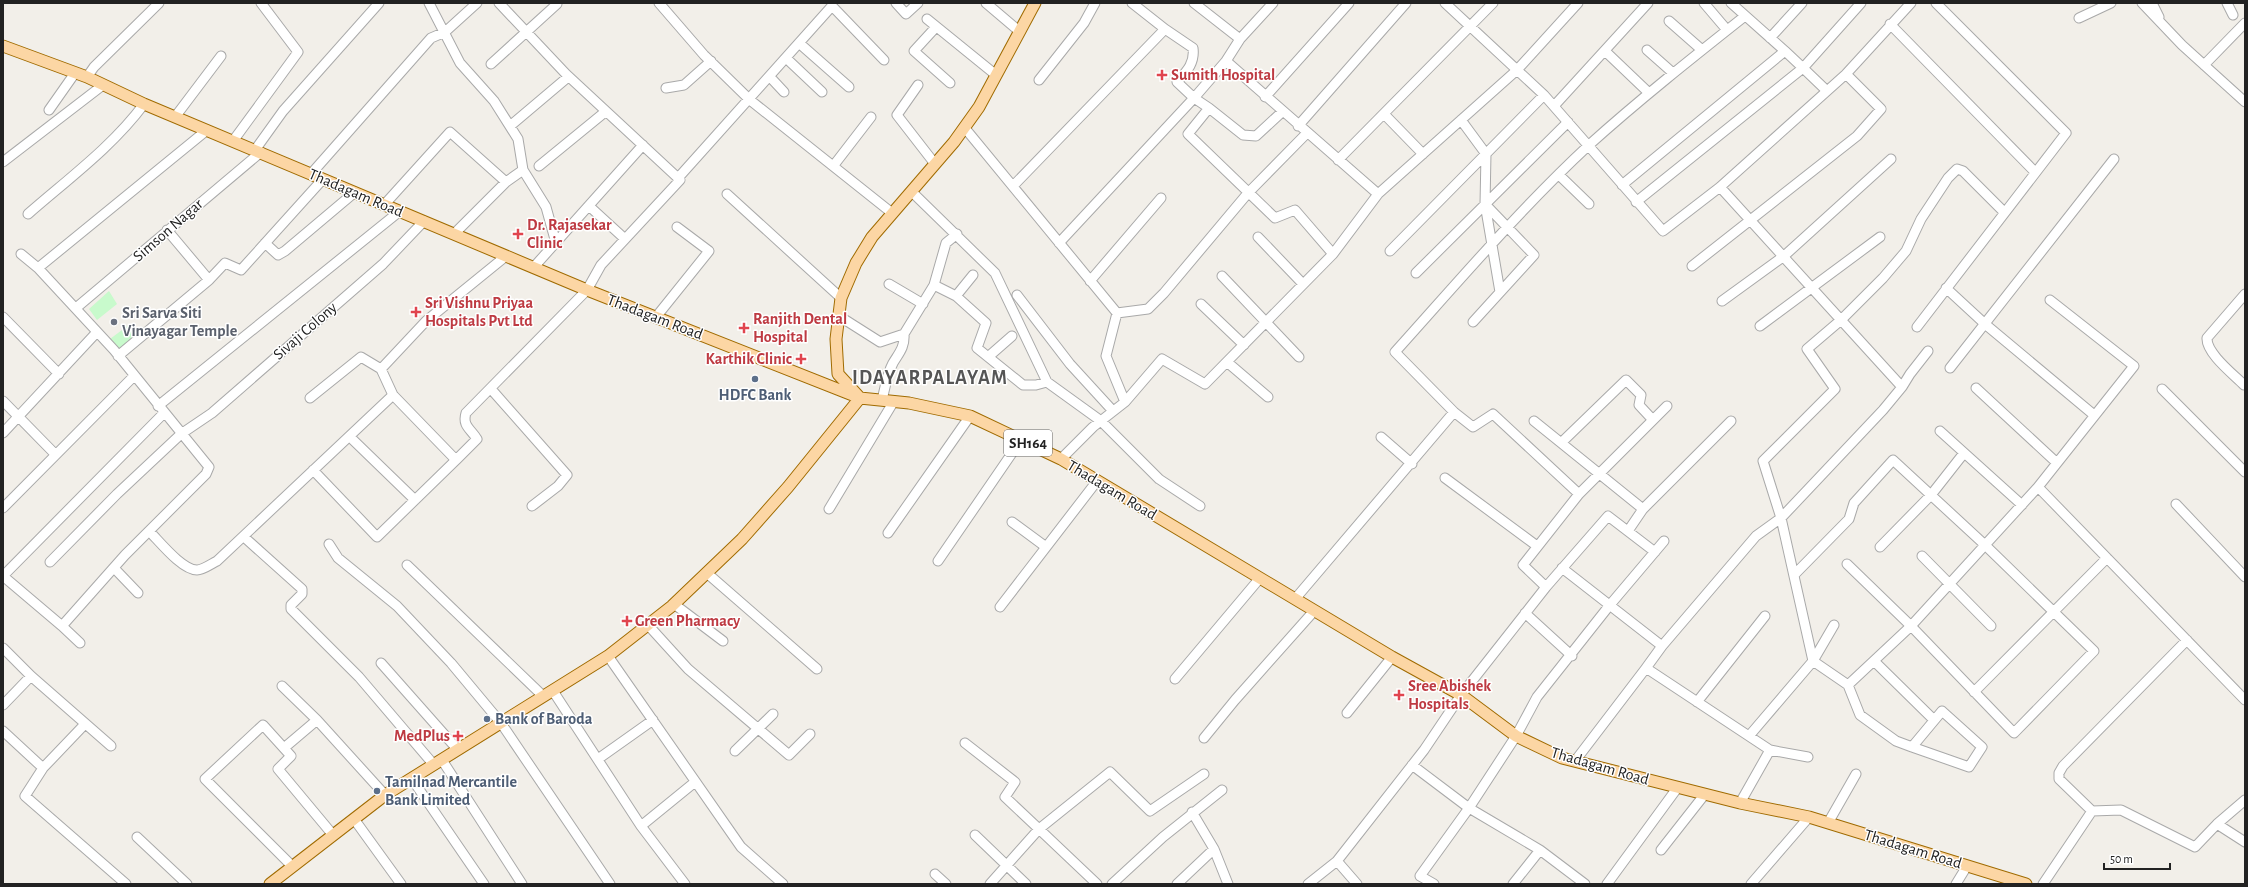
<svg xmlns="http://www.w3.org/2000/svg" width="2248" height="887" font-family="'Alegreya Sans',sans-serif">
  <rect width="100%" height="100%" fill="#f2efe9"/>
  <!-- park -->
  <path fill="#c8facc" d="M109,291L117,304L97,320L89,309Z
    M130,324L138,336L119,352L110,339Z"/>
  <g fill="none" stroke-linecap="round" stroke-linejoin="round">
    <defs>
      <path id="minor" d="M429,3L460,63L494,101L518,139L523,170L546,207L556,243
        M499,3L566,74L678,178L832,6L884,60
        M659,3L704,55L750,100L892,213
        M896,3L906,14L918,3
        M986,3L1019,31
        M1194,3L1240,39L1273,3
        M1445,3L1544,95L1663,231L1720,187L1846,74L1911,3
        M1704,3L1727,30
        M1731,3L1785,51
        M2142,3L2182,45L2245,102
        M2152,3L2159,17
        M2227,3L2233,15
        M2079,18L2111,3
        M927,19L996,75
        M1669,21L1702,50
        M1890,24L2035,172
        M936,27L914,51L950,83
        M1770,38L1802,3
        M1240,39L1226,61L1378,194L1517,70L1578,3
        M799,43L849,87
        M1647,50L1673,73
        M1605,51L1649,93
        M786,58L822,92
        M1226,61L1194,98L1209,108L1188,134L1275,218L1295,210L1333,254L1378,194
        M491,64L557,4
        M2204,65L2245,23
        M87,77L94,67L159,3
        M770,77L784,92
        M1039,80L1084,23L1095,3
        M918,85L897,115L935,164
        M666,88L684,85L711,61
        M1265,97L1349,3
        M1554,106L1648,3
        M1209,108L1243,135L1256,136L1282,112
        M49,110L75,73
        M1384,114L1423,154
        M175,117L221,56
        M1461,120L1486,154L1485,204L1500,292
        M510,126L568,77
        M1298,126L1406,3
        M964,127L1117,313L1106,356L1125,402
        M233,141L298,52L261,3
        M255,150L283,111L379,3
        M1338,160L1493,3
        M3,162L103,85
        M834,165L871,117
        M539,166L605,112
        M311,174L431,38L445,32L477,3
        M1559,175L1589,204
        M1622,185L1785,51L1803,68L1861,3
        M1013,186L1165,29L1132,3
        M1720,187L1841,320L1807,349L1835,389L1763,461L1781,518L1756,536L1662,646L1646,668L1770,750L1740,803
        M912,192L995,273L1047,382
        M727,194L841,298
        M1636,202L1803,68L1827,91
        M384,205L450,132L506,182
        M589,206L625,239
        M28,214C68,179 113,146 144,104
        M167,230L209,280
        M454,234L506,182L523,170
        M1258,237L1303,284
        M265,243L278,255L285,251L355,192
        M1059,243L1194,98L1177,82C1187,71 1195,63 1193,48L1165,29
        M1390,251L1544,95
        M21,254L38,268L114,350L209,467L206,474L125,555L62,626L80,643
        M1692,266L1857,136L1881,109L1846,74
        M38,268L207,130
        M533,268L643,145
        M1416,273L1568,122
        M1222,276L1299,357
        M1090,281L1161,198
        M889,284L923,304
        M934,285L956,296L986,323L977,348L1023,385H1036L1047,382L1101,421L1159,479L1200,506
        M1946,288L1985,324L2094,415
        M1017,295L1070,364L1113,411
        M956,296L973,275
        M1722,301L1784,256L1891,159
        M1201,304L1244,345
        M76,308L261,152
        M1117,313L1148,309L1164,293L1248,193L1307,133
        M839,316L880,342L904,334L934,285L946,243L957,234
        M3,317L59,374
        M656,317L709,251L677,227
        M1473,322L1534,255L1485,204
        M1760,326L1880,237
        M1917,327L2066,133L1936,3
        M118,356L209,280L225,263L241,270L323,179
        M988,357L1012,336
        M1227,362L1268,397
        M1950,368L2114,159
        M381,369L426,321L506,256
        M2244,385C2233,374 2206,353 2207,338L2245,294
        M1902,387L1910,374L1928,351
        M1976,388L2057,463
        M491,389L567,475L558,486L532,506
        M2162,389L2245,472
        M310,398L361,357L381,369L393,395
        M882,400C885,388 887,374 893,363C899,353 905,347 904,334
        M3,401L55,454
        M158,406L400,211
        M1534,421L1643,509
        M1940,431L2022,505
        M3,433L97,332
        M350,437L415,500
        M1381,437L1412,464
        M1562,442L1626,380L1641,395L1639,405L1652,419
        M1061,459L1093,427L1125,402L1162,359L1205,384L1333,254
        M313,470L377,537L456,460
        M1445,478L1537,546
        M2038,487L2134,366L2050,300
        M1579,494L1667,406
        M2176,504L2245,577
        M3,508L134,376
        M829,509L894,401
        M1012,522L1046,547
        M149,531C160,542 182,570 197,570C203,570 211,564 217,561L393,395L456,460L477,439C471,429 462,426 466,413L587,290L601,265L680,180L678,178
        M1628,531L1643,509L1731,421
        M888,533L970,416
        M244,537L302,589V594L291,605V609L359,677L434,765
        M329,544L338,558L397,606L451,663L501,723L610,884
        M1880,547L1931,495L1964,453
        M1922,556L1991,626
        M938,561L1021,440
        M50,562L117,494L181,434L212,413L383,264L424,221
        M1847,564L1911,626L2038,487L2245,700
        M407,565L543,696
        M114,568L138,593
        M1562,568L1662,646
        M708,574L817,669
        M3,576L164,413
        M3,576L62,626
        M1546,587L1608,516L1655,552
        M1295,599L1454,412
        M674,604L723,641
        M1000,607L1097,481
        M1525,613L1572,656
        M648,625L688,669L789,755L810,734
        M3,648L31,676L111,746
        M608,656L741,847L783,884
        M1813,661L1781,518L1883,410L1902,387L1841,320L1883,278L1906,251L1921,219L1948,178L1957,169L1963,171L2004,212
        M1813,661L1834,625
        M1874,661L1934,720
        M381,663L458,750
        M1175,679L1260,578
        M1848,685L1860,715L1896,741L1912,747L1942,711L1982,747L1969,767L1912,747
        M282,686L317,720L385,795
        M553,691L641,826L685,884
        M1974,692L2107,558
        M1697,702L1765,616
        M3,705L31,676
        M1347,713L1392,657
        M3,731L43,768L25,796L126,884
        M1749,736L1813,661L1848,685L1911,626L2014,733L2094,651L1985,545L1893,460L1854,503L1849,519L1794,575
        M1204,738L1235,700L1314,611
        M965,743L1015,782L1005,797L1039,829L1110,772L1150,811L1204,774
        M284,748L317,720
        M1770,750L1808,757
        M735,751L773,714
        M598,759L653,720
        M442,760L522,884
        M1575,761L1646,668
        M1412,765L1469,808L1420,876L1434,884
        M43,768L85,724
        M412,779L484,884
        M2092,811L2059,779V773L2063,766L2187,640
        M1192,812L1214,849L1228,884
        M354,819L401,884
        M1828,823L1856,774
        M2217,824L2245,842
        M641,826L695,782
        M975,835L1026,884
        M137,837L187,884
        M1540,850L1585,884
        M1661,850L1705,794
        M1337,861L1357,884
        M292,866L205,779L263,725L291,756L278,769L333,835
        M935,874L946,884
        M990,884L1039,829L1097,884
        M1112,884L1163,837L1222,790
        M1177,884L1214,849
        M1308,884L1337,861L1424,750L1461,695L1546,587L1523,565L1579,494L1493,414L1473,427L1454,412L1395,352C1458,282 1520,209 1589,145C1639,100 1692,58 1745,16
        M1513,884L1540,850L1469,808L1516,736L1537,697L1609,606L1664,541
        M1607,884L1678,787
        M1751,884L1809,817
        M1956,884L1967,866
        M2043,884L2092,811L2121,810L2195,847L2217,824L2245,800"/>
      <path id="major" d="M3,46L87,77L144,104L587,290L860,398L909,403L970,416L1061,459L1392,657L1461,695L1516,736L1562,758L1740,803L1809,817L2026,884
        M270,884L385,795L608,656L672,606L742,539L788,487L860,398L838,374L836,339L841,298L856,263L872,237L954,142L979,107L1035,3"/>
    </defs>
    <!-- minor casing -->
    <use href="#minor" stroke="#a9a9a9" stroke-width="11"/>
    <!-- major casing -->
    <use href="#major" stroke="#a06b00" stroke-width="13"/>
    <!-- minor -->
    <use href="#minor" stroke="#fff" stroke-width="9"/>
    <!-- major -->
    <use href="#major" stroke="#fcd6a4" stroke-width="11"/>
  </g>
  <!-- markers -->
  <g fill="#e0444e" stroke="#fff" stroke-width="1.5">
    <path d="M1160 69h4v4h4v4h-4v4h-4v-4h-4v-4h4z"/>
    <path d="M516 228h4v4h4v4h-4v4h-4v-4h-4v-4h4z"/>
    <path d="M414 306h4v4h4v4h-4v4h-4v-4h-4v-4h4z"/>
    <path d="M742 322h4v4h4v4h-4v4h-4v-4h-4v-4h4z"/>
    <path d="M799 353h4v4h4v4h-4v4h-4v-4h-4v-4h4z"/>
    <path d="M625 615h4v4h4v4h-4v4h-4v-4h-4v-4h4z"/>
    <path d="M1397 689h4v4h4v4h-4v4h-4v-4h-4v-4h4z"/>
    <path d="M456 730h4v4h4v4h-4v4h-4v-4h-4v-4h4z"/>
  </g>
  <circle fill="#6b7280" stroke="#fff" stroke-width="1.5" cx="114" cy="322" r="4"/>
  <g fill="#5c6f8a" stroke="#fff" stroke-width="1.5">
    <circle cx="755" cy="379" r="4"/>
    <circle cx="487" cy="719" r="4"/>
    <circle cx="377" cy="791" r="4"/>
  </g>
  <g text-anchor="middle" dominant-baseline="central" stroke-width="3" stroke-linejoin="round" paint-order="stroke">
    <!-- shield labels -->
    <rect fill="#fff" stroke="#646464" stroke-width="1" x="1004" y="430" width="48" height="26" rx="3"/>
    <g font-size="15" font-weight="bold" fill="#222">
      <text x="1028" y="443">SH164</text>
    </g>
    <!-- health labels -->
    <g font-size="16" font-weight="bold" fill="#be3a42" stroke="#fff" text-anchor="start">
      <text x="1171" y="75">Sumith Hospital</text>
      <text x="527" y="225">Dr. Rajasekar<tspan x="527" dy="18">Clinic</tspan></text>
      <text x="425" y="303">Sri Vishnu Priyaa<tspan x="425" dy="18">Hospitals Pvt Ltd</tspan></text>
      <text x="753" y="319">Ranjith Dental<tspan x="753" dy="18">Hospital</tspan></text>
      <text x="792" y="359" text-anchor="end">Karthik Clinic</text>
      <text x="635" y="621">Green Pharmacy</text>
      <text x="1408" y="686">Sree Abishek<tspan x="1408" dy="18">Hospitals</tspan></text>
      <text x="450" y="736" text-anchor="end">MedPlus</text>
    </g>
    <!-- street labels -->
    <g font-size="16" fill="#222" stroke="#fff">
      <text transform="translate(356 193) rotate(23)">Thadagam Road</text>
      <text transform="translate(168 230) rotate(-41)">Simson Nagar</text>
      <text transform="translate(655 317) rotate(21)">Thadagam Road</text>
      <text transform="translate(305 331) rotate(-41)">Sivaji Colony</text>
      <text transform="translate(1112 490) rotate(31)">Thadagam Road</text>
      <text transform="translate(1600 766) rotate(16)">Thadagam Road</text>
      <text transform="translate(1913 849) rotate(17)">Thadagam Road</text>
    </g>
    <!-- worship labels -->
    <g font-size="16" font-weight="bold" fill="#5b616d" stroke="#fff" text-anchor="start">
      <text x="122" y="313">Sri Sarva Siti<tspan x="122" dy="18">Vinayagar Temple</tspan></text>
    </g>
    <!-- service labels -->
    <g font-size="16" font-weight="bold" fill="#4e5e75" stroke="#fff" text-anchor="start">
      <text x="755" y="395" text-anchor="middle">HDFC Bank</text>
      <text x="495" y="719">Bank of Baroda</text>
      <text x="385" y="782">Tamilnad Mercantile<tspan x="385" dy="18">Bank Limited</tspan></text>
    </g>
    <!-- district labels -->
    <g font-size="20" font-weight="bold" letter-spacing="1" fill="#555" stroke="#fff">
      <text x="930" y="378">IDAYARPALAYAM</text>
    </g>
  </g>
  <!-- border -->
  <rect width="2248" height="887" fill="none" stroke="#222222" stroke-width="8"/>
  <!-- scale -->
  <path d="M2104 863v6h66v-6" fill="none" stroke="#222222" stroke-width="2"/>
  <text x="2110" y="863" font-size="12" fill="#222222" stroke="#ffffff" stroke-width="3" paint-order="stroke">50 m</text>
</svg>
